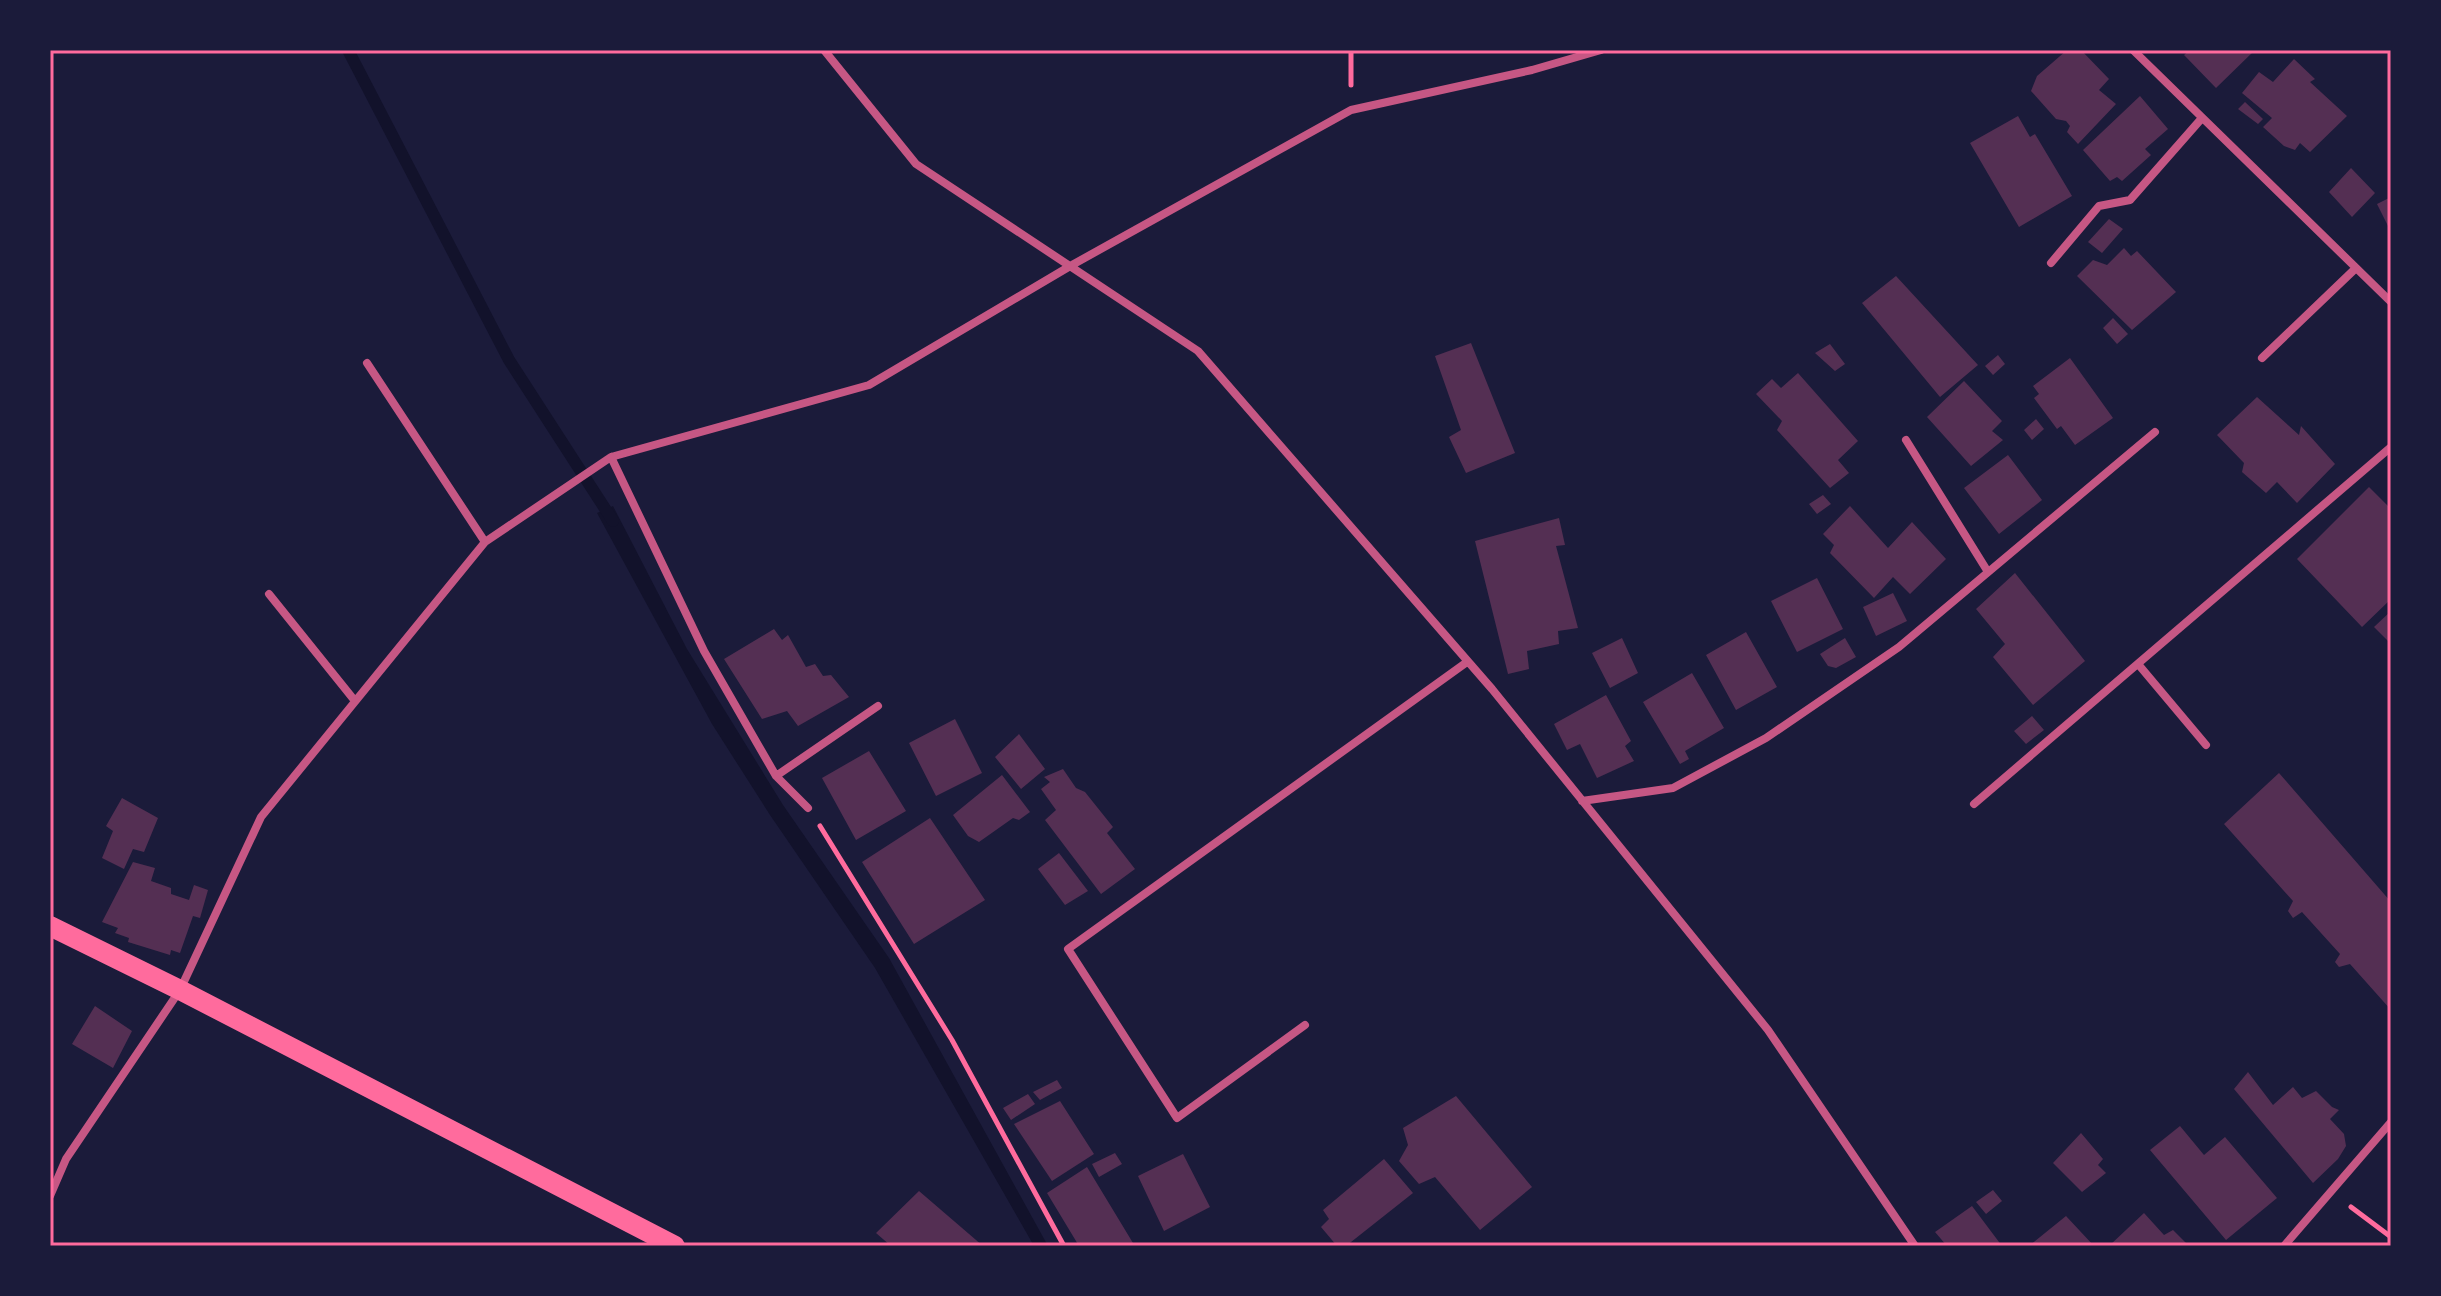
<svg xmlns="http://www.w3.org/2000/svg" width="2441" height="1296" font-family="Spectral,serif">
  <rect width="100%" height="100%" fill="#1b1b3a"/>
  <!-- water -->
  <path fill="#12122b" d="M613,506L687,649L783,805L889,958L1048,1246H1034L875,968L770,815L712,724L597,513Z"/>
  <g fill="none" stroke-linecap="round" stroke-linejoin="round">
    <!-- stream -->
    <path stroke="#12122b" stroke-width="12" d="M348,50L509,360L613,521"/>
  </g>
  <!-- building -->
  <path fill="#542f53" d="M2067,50H2081L2109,79L2099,90L2116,104L2078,144L2067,132L2070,126L2066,121L2056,119L2031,91L2037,76Z
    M2190,50H2255L2216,88L2184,55Z
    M2294,59L2315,79L2310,82L2347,116L2310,152L2300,143L2295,150L2284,146L2263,127L2272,118L2242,93L2259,72L2273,82Z
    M2140,96L2168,129L2145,149L2151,155L2122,181L2117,177L2110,181L2083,150Z
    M2245,102L2263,119L2258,124L2238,109Z
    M2018,116L2030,137L2035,134L2072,196L2019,227L1970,143Z
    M2351,168L2375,193L2352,217L2329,192Z
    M2391,197V232L2377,204Z
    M2109,219L2123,229L2102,253L2088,242Z
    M2124,248L2131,256L2137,251L2176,292L2132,330L2077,276L2093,260L2107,265Z
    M1896,276L1978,365L1940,397L1862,303Z
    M2113,318L2128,334L2117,344L2103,328Z
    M1471,343L1515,453L1466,473L1449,437L1461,430L1435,356Z
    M1830,344L1845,364L1835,371L1815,353Z
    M1998,355L2005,364L1993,375L1985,366Z
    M2070,358L2113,418L2075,445L2061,426L2057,429L2034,398L2039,394L2033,386Z
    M1798,373L1858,441L1838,460L1849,473L1830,488L1777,430L1782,421L1756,394L1772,379L1781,388Z
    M1964,381L2002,421L1992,431L2003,440L1971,466L1927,417Z
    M2257,397L2299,435L2301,426L2335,464L2297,503L2277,482L2266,493L2242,472L2244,463L2217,435Z
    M2036,419L2044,429L2032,440L2024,430Z
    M2008,455L2042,500L1999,534L1964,488Z
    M2369,487L2391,509V599L2362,627L2297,559Z
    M1823,495L1831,504L1817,514L1809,504Z
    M1850,506L1888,548L1912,522L1946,559L1910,594L1893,577L1874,598L1830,553L1834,545L1823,534Z
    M1559,518L1565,545L1556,546L1578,628L1558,631L1559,644L1527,651L1529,669L1508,674L1475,541Z
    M2015,573L2085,661L2033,705L1993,657L2005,644L1976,609Z
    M1817,578L1843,629L1797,652L1771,601Z
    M1893,593L1907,621L1876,636L1863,607Z
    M2391,611V644L2374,627Z
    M774,629L782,640L788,635L806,667L815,664L823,676L831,675L849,697L798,726L787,711L762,719L724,659Z
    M1746,632L1777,687L1736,710L1706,655Z
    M1622,638L1638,673L1610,688L1592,653Z
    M1845,638L1856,657L1836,668L1828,666L1820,654Z
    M1692,673L1724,728L1685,751L1689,759L1680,764L1643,702Z
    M1606,695L1631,741L1625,746L1634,761L1597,778L1580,744L1567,750L1554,724Z
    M2032,716L2044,730L2026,744L2014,731Z
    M955,719L982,773L936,796L909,743Z
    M1019,734L1045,769L1021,789L995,757Z
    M869,751L906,811L856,840L822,778Z
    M1063,769L1076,788L1085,792L1113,827L1107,833L1135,869L1101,894L1045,820L1056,810L1041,789L1050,782L1044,777Z
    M2279,773L2391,902V1010L2350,964L2339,967L2335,962L2340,954L2302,912L2293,918L2288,911L2293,901L2224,824Z
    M1002,775L1030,812L1019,820L1013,818L979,842L968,836L953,815Z
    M122,798L158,818L144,852L133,849L124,869L102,858L113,831L106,826Z
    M930,818L985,900L914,944L862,862Z
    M1059,853L1088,891L1065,905L1038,869Z
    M133,862L155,868L151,881L171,888V894L189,900L194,885L208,890L200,918L193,916L180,953L171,950L170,955L128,942L129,938L115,933L118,928L102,922Z
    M95,1006L132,1031L113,1068L72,1044Z
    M2248,1072L2273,1105L2293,1087L2302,1098L2316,1091L2332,1107L2339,1110L2330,1119L2344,1134L2346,1146L2338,1159L2313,1183L2234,1089Z
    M1057,1080L1062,1088L1040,1100L1033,1092Z
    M1028,1094L1035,1104L1011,1120L1003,1108Z
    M1456,1096L1532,1187L1480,1230L1435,1177L1419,1184L1399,1161L1408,1145L1403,1128Z
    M1060,1101L1094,1154L1052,1181L1014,1124Z
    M2180,1126L2204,1155L2225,1137L2277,1198L2226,1240L2150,1150Z
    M2081,1133L2103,1159L2098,1165L2106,1173L2082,1192L2053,1163Z
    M1115,1153L1122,1164L1099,1177L1092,1164Z
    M1183,1154L1210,1207L1164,1231L1138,1176Z
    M1384,1159L1413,1193L1346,1246H1337L1321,1227L1329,1219L1323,1210Z
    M1087,1167L1133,1243L1129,1246H1079L1047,1193Z
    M1993,1190L2002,1201L1986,1214L1976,1202Z
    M919,1191L983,1246H891L876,1233Z
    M1972,1206L2002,1246H1947L1935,1232Z
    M2144,1213L2164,1235L2173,1230L2189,1246H2109Z
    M2066,1216L2094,1246H2029Z"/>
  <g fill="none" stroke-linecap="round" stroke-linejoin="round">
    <!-- path -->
    <path stroke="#ff6b9d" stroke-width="5" d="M1351,50V85
      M820,826L952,1040L1064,1246
      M2351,1207L2391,1237"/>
    <!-- minor -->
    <path stroke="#c65784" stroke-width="8" d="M824,50L916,164L1198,351L1492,689L1768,1030L1915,1246
      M2133,50L2391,302
      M2051,263L2099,206L2130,200L2202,118
      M2262,358L2356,268
      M367,363L485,542
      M1906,440L1988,572
      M611,457L704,651L776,776L808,808
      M269,594L355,701
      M2138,664L2206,745
      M776,776L878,706
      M1582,801L1673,788L1766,738L1899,647L2155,432
      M1974,804L2391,447
      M1305,1025L1177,1118L1068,949L1467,662
      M50,1196L66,1159L180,990L261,817L485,542L611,457L869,385L1072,265L1351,110L1532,70L1601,50
      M2284,1246L2391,1122"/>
    <!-- primary -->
    <path stroke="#ff6b9d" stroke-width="20" d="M50,926L180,990L675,1246"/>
  </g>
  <!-- border -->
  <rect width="2441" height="1296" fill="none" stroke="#1b1b3a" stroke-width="104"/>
  <rect x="52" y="52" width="2337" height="1192" fill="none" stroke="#ff6b9d" stroke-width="3"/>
</svg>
